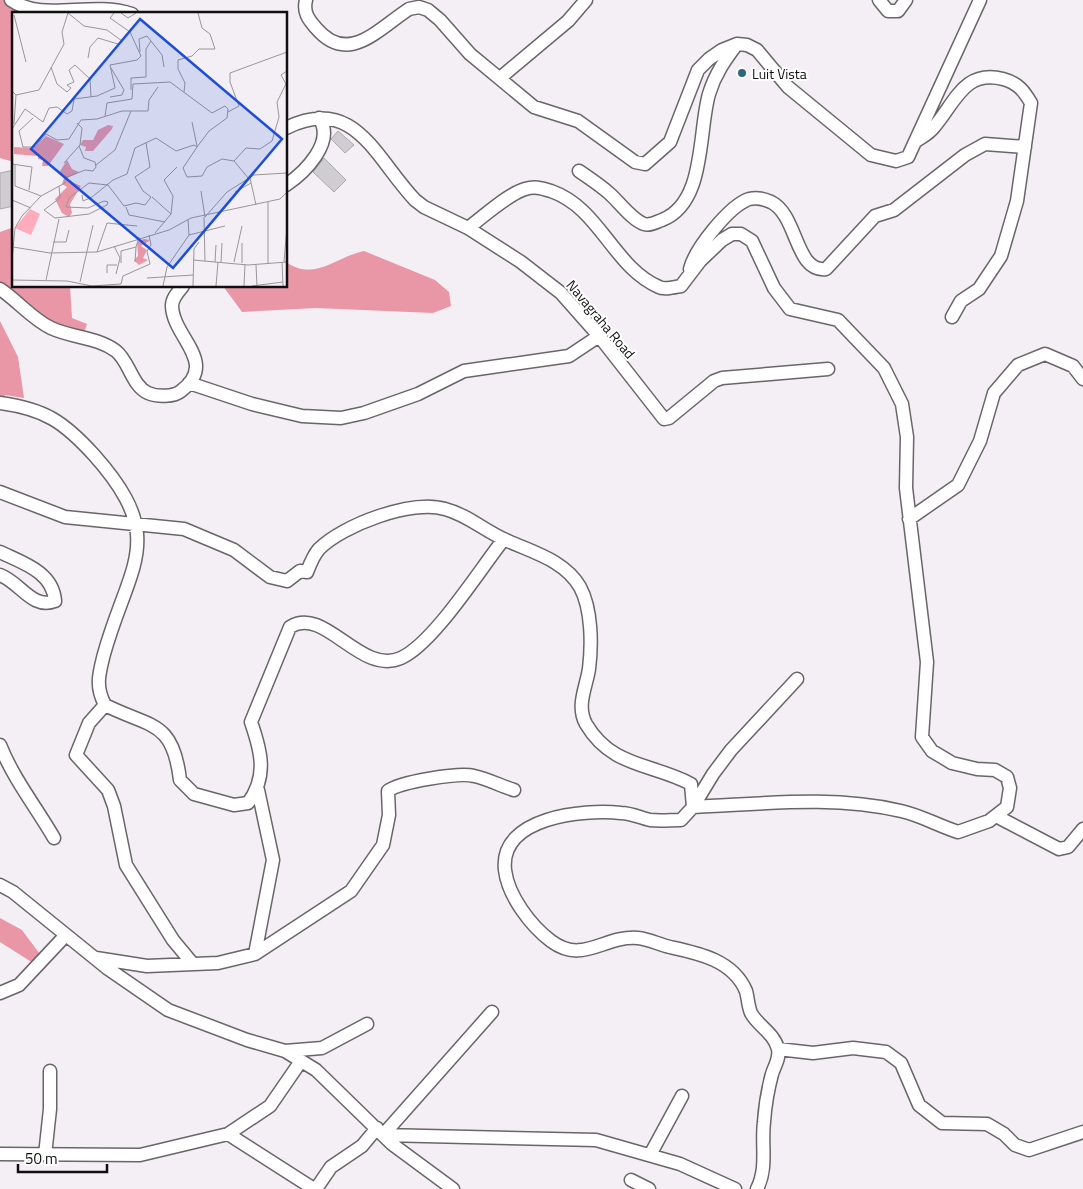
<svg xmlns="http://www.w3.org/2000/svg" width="1083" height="1189" font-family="'Titillium Web',sans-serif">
  <rect width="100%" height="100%" fill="#f4eff4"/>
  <!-- forest -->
  <path fill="#e997a7" d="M0,0H9L16,10L25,13L115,14H14V162L0,158Z
    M14,227V286H70L72,318L87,324L84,333L50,325L0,292V232Z
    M364,251L435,280L449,292L451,306L433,313L316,308L242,312L223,286H286V262C315,282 335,257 364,251Z
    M0,321L18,357L24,398L5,395L0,408Z
    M0,918L22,930L45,961L33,963L0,942Z"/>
  <!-- building -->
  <path fill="#cfcdd2" stroke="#aba9ad" d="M338,131L354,145L345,153L331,139Z
    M324,158L346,180L334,192L313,172Z
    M14,170V206L0,209V173Z"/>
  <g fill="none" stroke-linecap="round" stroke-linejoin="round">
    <defs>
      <path id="minor" d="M11,0C44,23 90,0 132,14
        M306,0C303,12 308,19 316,28C348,66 378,29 409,9L419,7L428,10L440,20L470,54L534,107L578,121L635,162L645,164L670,142L698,70L709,59L722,50L737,44L747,45L757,50L788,87L871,155L896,161L908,157L980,0
        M879,0L888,11H898L906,0
        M500,78L568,21L586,0
        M286,128C355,94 375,158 415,200L424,207L468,228L521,262L561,293L599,336L664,419L669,418L714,381L722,378L828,369
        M916,141C922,137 930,133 934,127C955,103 964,69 1003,79C1018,83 1024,91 1031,103L1017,201L1001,256L979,289L961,301L952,317
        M579,171C589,178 600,185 610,194C619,202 632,220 644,224C650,226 656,222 662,220C706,203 698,132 709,94C715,74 725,60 737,44
        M286,185C304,173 336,142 319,118
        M468,228C483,217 508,194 525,189C535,186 541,188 551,191C600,208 613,267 659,287C664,290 675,287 681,286L700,261L722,240L732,234H741L752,241L774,288L790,309L838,320L884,368L902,404L907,437L906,488L927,662L922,737L932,751L952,763L977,769L995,770L1007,777L1010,788L1007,807L989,821L958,832C939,826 920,815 901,811C832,795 763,804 693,807
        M690,269C695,249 729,206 749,199C758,197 764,199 771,202C798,215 795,273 826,269L875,216L894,210L965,155L985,144L1025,147
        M0,289C18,301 32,319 51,328C73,338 97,337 116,351C129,361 132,386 148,393C157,397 174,397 181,391C219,362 173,338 172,306C172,298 178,292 183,286
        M189,383L252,404L302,416L341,418L364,413L418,394L464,371L569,356L599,336
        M0,403C45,409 64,422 94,455C169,539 129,564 104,654C99,674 95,686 105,705C151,728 173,720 180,780L194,794L234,805L248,803C268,776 261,751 251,722L290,627C325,605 360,676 401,658C434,643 480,569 504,539
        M0,492L65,517L184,529L234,550L270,577L287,581L300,571L307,572C310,564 313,556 319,549C343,525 412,499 445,509C468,515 486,532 508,541C535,553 565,561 580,587C592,609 592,645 589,669C586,688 576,706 586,724C612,768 652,763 691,784L693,807L681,820C671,820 660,821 650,820C641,818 631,813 621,813C583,809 499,817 505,870C508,896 531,926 551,941C583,965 604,935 638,938C649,939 660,945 670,947C698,953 733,960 746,991C748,998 748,1006 751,1013C758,1026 774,1033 778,1049C780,1058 775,1065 772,1074C768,1089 765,1107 764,1122C761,1145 768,1167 757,1189
        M909,519L958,485L980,441L994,393L1018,365L1045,354L1073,366L1083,379
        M0,552C23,563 53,572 55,601C32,610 20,582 0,575
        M105,705L89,723L76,755L108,790L114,806L126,865L173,940L193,964
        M0,745C13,778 36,807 54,838
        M693,807L713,774L731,750L797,679
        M996,816L1059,849L1068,847L1083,829
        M0,885L13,892L107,968L168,1010L247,1040L285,1051L316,1070L392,1144L453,1189
        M255,954L273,860L258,790
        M96,958L147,966L218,963L255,954L351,891L383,845L389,815L388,791C399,782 460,772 474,776C488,779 501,786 514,790
        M0,993L19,985L65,936
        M492,1012L383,1135L596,1140L680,1164L735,1189
        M778,1049L813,1053L853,1048L886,1052L901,1063L919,1105L942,1123L987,1124L1004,1134L1015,1145L1029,1150L1083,1132
        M285,1051L322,1048L367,1024
        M228,1134L270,1106L301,1061
        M0,1154L140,1155L228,1134L314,1189
        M45,1155L50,1109V1071
        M650,1155L682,1096
        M631,1180L649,1189
        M316,1189L331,1167L362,1146L377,1128"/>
    </defs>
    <!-- minor casing -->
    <use href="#minor" stroke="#696569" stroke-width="15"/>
    <!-- minor -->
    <use href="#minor" stroke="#fff" stroke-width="12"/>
  </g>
  <!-- markers -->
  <circle fill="#2a687e" stroke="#fffeff" stroke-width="2" cx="742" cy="73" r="5"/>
  <g text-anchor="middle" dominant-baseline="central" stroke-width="4" stroke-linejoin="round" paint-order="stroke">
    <!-- poi labels -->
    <g font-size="14" fill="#100f10" stroke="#fffeff" text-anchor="start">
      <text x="752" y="73">Luit Vista</text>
    </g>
    <!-- street labels -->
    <g font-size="14" fill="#100f10" stroke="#fffeff">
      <text transform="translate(601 319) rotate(50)">Navagraha Road</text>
    </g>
  </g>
  <!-- overview -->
  <g transform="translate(12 12)">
    <rect width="275" height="275" fill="#f4eff4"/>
    <path d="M18,197L28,202L19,223L3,216Z" fill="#ffabbc"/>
    <path d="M96,113L101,114L100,117L81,139H73L74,135L68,133L71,128H81L86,118ZM34,124L52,132L36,154H30L31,148L26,147V144L2,142V135L22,136ZM55,148L60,157L67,160L53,167L69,174L58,192L60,201L57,205L50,201L43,187L55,175L50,172L52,166L47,161ZM132,227L138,228L129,234L135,238L131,246L136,248L127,253L122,248L126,244L125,230Z" fill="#e997a7"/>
    <path fill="none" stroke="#999599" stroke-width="1" d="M56,1L72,14L95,18L110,29L106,32L86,26L78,35L76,46M109,1L116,6L124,1M2,3L14,50M128,40L127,27L135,24L150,43L152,55M39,55L45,72L55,80L59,76L55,73L62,70L57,58L63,53L78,67L79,85M119,78V66L134,65V37L139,29M0,79L4,83L27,78L52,32L50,20L56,1M172,80L173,71L166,57V48L180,44L187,37H203L198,22L190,16L186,1M98,85L110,83L112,78L99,56M216,100L227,94L218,70V61L275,40M93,104L95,91L120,87L121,72L158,70L200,101L213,94L216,97L215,106L197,119L185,135M21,106L7,119L11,135H23L34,122L45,128L57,127L69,108L85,107L110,99H136L137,88L146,75M180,110L185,134M2,112L4,83M0,117L13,97L31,110L37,96L45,95L55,102L60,99L62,87L85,84L103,76L98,53L125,48L129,44L118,20L98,6L102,1M222,149L234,136L248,137L260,129L267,105L265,90L274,72L269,63L275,59M52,151L68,133L70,116L65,111M0,152L20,155L17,178M3,152V174L29,184M84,153L103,138L119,99M238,166L244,193M47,174L48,186L32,198L43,206L77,202L95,193L96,190L92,189L76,196L54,195L57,186L77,171L96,173L112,194L124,191L133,193L139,185L131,179L123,165L138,155L134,131M189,179L193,205L215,180L242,163L275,161M223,180L239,171M70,183L71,189L80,185L101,168L115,162L123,136L144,126L164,139L182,133L185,135L171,156L175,165L190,164L195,155L210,147L222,149L237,167M140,185L159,202M0,188L19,196M114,195L117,203L153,210M192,205L193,249M176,207L177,223M143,221L159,202L161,184L152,168L165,155M41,230H54L57,218M102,234L108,246L104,262M1,235L38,241L85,240L157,218L179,206L268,187L275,180M85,240L95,211L125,214M0,248L3,216L10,204L29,184L53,171V166L73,158L81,159L84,155L83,150L72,146L67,134M181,248L236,253L275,250M123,250L124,235M203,250L204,233M209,250L210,231M222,250L230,214M270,250L271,274M272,250L275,215M109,251V239L124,235L127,225M230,251V231M256,252V190M244,253L245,274M95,261V253H105M135,266L181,263M0,268L55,269L80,274L109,272L111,264L138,252L135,239L139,233L137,223M34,268L47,207M68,270L81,213M151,274L155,255L177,223L213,214M181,274L182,237L187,230M204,274L206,250M232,274L233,252M240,274L271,270"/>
    <path fill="#1d4ed8" fill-opacity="0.15" stroke="#1d4ed8" stroke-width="2.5" d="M128,7L270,127L161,256L19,137Z"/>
    <rect width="275" height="275" fill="none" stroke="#100f10" stroke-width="2.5"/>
  </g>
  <!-- scale -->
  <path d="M18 1164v8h89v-8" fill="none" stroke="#100f10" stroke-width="2.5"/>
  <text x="25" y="1164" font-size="15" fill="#100f10" stroke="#fffeff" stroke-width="4" paint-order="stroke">50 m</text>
</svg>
